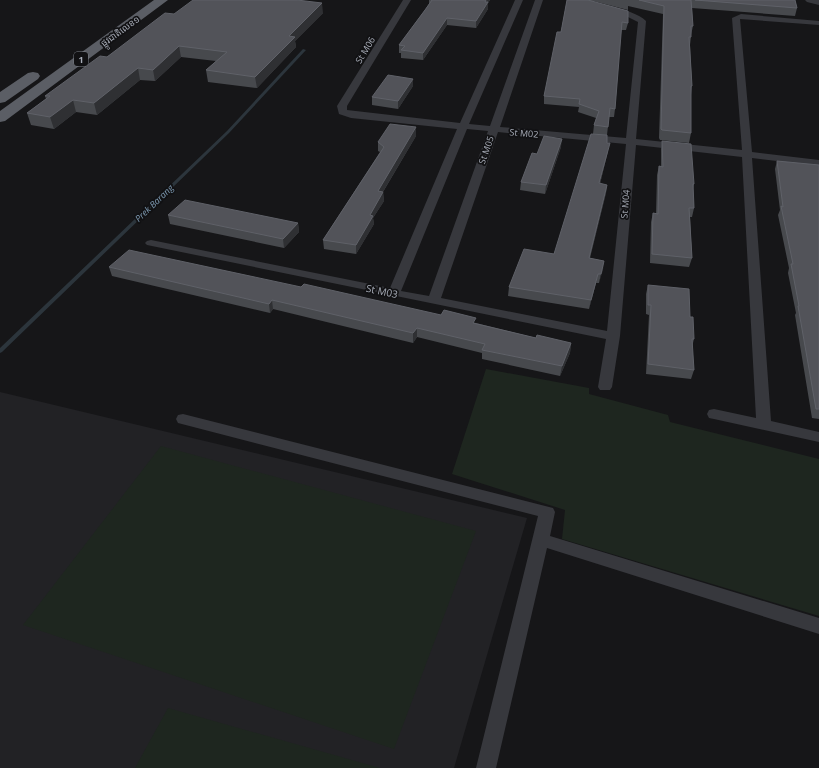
<svg xmlns="http://www.w3.org/2000/svg" width="819" height="768" font-family="'Open Sans','Noto Sans Khmer',sans-serif">
  <rect width="100%" height="100%" fill="#161618"/>
  <!-- built -->
  <path fill="#222225" d="M0,392L527,518L454,768H0Z"/>
  <!-- green -->
  <path fill="#1e261f" d="M486,369L589,388V394L668,415L670,422L819,459V616L562,539L565,510L452,474Z
    M161,446L476,531L394,749L23,625Z
    M168,708L380,768H135Z"/>
  <g fill="none" stroke-linecap="round" stroke-linejoin="round">
    <!-- stream -->
    <path fill="#2c353c" fill-rule="evenodd" d="M303,49L306,50L229,133L2,352L0,353V348L227,131Z"/>
    <!-- minor -->
    <path fill="#37383d" fill-rule="evenodd" d="M403,0H411L347,106V110L460,123L515,0H523L469,124L490,126L535,0H543L500,127L626,138L638,22L626,16L567,0C586,0 633,8 646,21L636,139L742,150L732,18L741,14L819,21V25L740,19L752,152L819,160V166L752,158L771,421L819,432V442L714,419L709,418L707,414L709,410L714,409L756,418L742,157L636,145L620,336L612,387L610,390H600L598,387L606,339L147,245L145,243L147,241L151,240L390,288L457,129L351,118L339,114L337,106ZM467,129L488,131L429,296L401,291ZM498,132L626,144L607,331L441,298Z
      M183,414L553,508L555,512L550,536L819,618V634L547,548L496,768H476L538,516L178,423L176,419L178,415Z"/>
    <!-- tertiary -->
    <path fill="#37383d" fill-rule="evenodd" d="M805,0H819V5L807,2Z"/>
    <!-- trunk -->
    <path fill="#5b5e65" fill-rule="evenodd" d="M154,0H168L5,121L0,122V111Z
      M33,72L38,73L40,76L38,79L5,102L0,103V92L28,73Z"/>
  </g>
  <!-- wall -->
  <path fill="#47494d" d="M429,0H490L488,3V9L476,28L447,25L423,60L401,58V53H399V45L425,10L429,4Z
    M567,0H795L797,8L795,16L692,8L693,26L691,35V37L690,45L692,86L691,95V133L689,143L660,140L659,138L663,14L628,6V10L597,2L592,1L628,23L626,30H621L615,109L614,117H609L607,135L593,134L594,125L596,118L578,112L579,107L544,104V96L561,32Z
    M323,13L295,41L296,47L257,88L208,82L206,70L216,61L181,57L155,81L140,80L97,115L76,112L54,129L31,125L27,113L46,99L45,96L174,14Z
    M413,86L398,109L372,105V97Z
    M416,136L383,192L384,201L373,218L374,224L356,254L324,249L323,240L380,152L378,151V142Z
    M662,141L694,184L693,189L694,208L692,217H690L692,258L689,267L650,263L651,222L653,213L656,214L657,175L659,166L661,167V149Z
    M607,143L608,151L600,184L607,185L606,193L590,258L604,261L599,283H596L589,309L508,296L509,287L554,254Z
    M561,147L545,194L520,190L521,182L537,154Z
    M777,161L819,165V419L812,418L795,315L796,313L788,273L789,268L778,215L780,210L775,169Z
    M168,215L298,223L299,232L284,248L170,224Z
    M109,267L301,287L476,323L536,338L571,343L570,353L560,376L482,359V353L417,337L413,343L273,309L270,313L112,276Z
    M648,285L690,317L694,339L692,347L694,370L691,379L646,374L649,315L646,314V294Z"/>
  <!-- shaded-wall -->
  <path fill="#2f3033" d="M486,0H490L488,3V9L476,28V21Z
    M322,3L323,13L295,41L296,47L257,88L255,77L289,36Z
    M447,18V25L423,60V53Z
    M179,46L181,57L155,81L153,70Z
    M138,68L140,80L97,115L94,103Z
    M413,79V86L398,109V101Z
    M73,100L76,112L54,129L50,117Z
    M416,127V136L378,200V191Z
    M562,139L561,147L545,194L546,185Z
    M610,143L608,151L598,192L599,183Z
    M607,185L606,193L587,267L589,258Z
    M383,192L384,201L373,218L374,224L356,254V245L370,215Z
    M298,223L299,232L284,248L283,239Z
    M604,261L603,270L599,283L601,274Z
    M598,274L596,283L589,309L591,300Z
    M272,300L273,309L270,313L269,304Z
    M417,328V337L413,343V333Z
    M571,343L570,353L560,376L562,366Z"/>
  <!-- building -->
  <path fill="#525359" stroke="#5f6168" d="M193,0H297L322,3L289,36L295,37L255,77L206,70L227,52L179,46L153,70L138,68L94,103L73,100L50,117L27,113L50,96H45L100,56L107,57L165,13L174,14Z
    M432,0H486L485,2H488L476,21L447,18L423,53L401,50L405,46L399,45L425,10Z
    M567,0H588L628,11V23L622,22L615,109L610,108L608,127L594,125L599,111L579,104L580,99L544,96L557,32H561Z
    M639,0H691L693,26H691V37H689L692,86H691V133L662,130L661,129L664,6Z
    M695,0H795L797,8Z
    M388,75L413,79L398,101L372,97Z
    M390,124L416,127L378,191L383,192L370,215L373,216L356,245L323,240L384,147L378,142Z
    M591,134L607,135V143H610L599,183L607,185L589,258L604,261L601,274H598L591,300L509,287L524,249L554,254Z
    M544,136L562,139L546,185L521,182L532,153L537,154Z
    M662,141L691,144L694,184H693L694,208H689L692,258L652,254L653,213L658,214L659,166L663,167Z
    M777,161L819,165V409H816L798,306H799L791,264H793L781,206L783,207Z
    M185,200L298,223L283,239L168,215Z
    M129,250L301,287L304,284L441,315L444,310L476,318L473,323L536,338L537,335L571,343L562,366L482,350L485,344L417,328L413,333L272,300L269,304L109,267Z
    M648,285L689,289L690,317H693L694,339H692L694,370L648,364L651,305H648Z"/>
  <g text-anchor="middle" dominant-baseline="central" stroke-width="3.5" stroke-linejoin="round" paint-order="stroke">
    <!-- far-street labels -->
    <g font-size="9" fill="#a8adb8" stroke="#111113">
      <text transform="translate(120 31) rotate(-36)">ផ្លូវជាតិលេខ១</text>
      <text transform="translate(365 50) rotate(-59)">St M06</text>
      <text transform="translate(524 133) rotate(5)">St M02</text>
      <text transform="translate(486 150) rotate(-71)">St M05</text>
      <text transform="translate(625 204) rotate(-85)">St M04</text>
    </g>
    <!-- shield labels -->
    <rect fill="#111113" stroke="#7b7e86" stroke-width="1" x="74" y="52" width="14" height="14" rx="3"/>
    <g font-size="9" font-weight="bold" fill="#a8adb8">
      <text x="81" y="59">1</text>
    </g>
    <!-- far-water labels -->
    <g font-size="9" font-style="italic" fill="#7f9bb3" stroke="#111113">
      <text transform="translate(154 203) rotate(-44)">Prek Barang</text>
    </g>
    <!-- street labels -->
    <g font-size="10" fill="#a8adb8" stroke="#111113">
      <text transform="translate(382 291) rotate(12)">St M03</text>
    </g>
  </g>
</svg>
